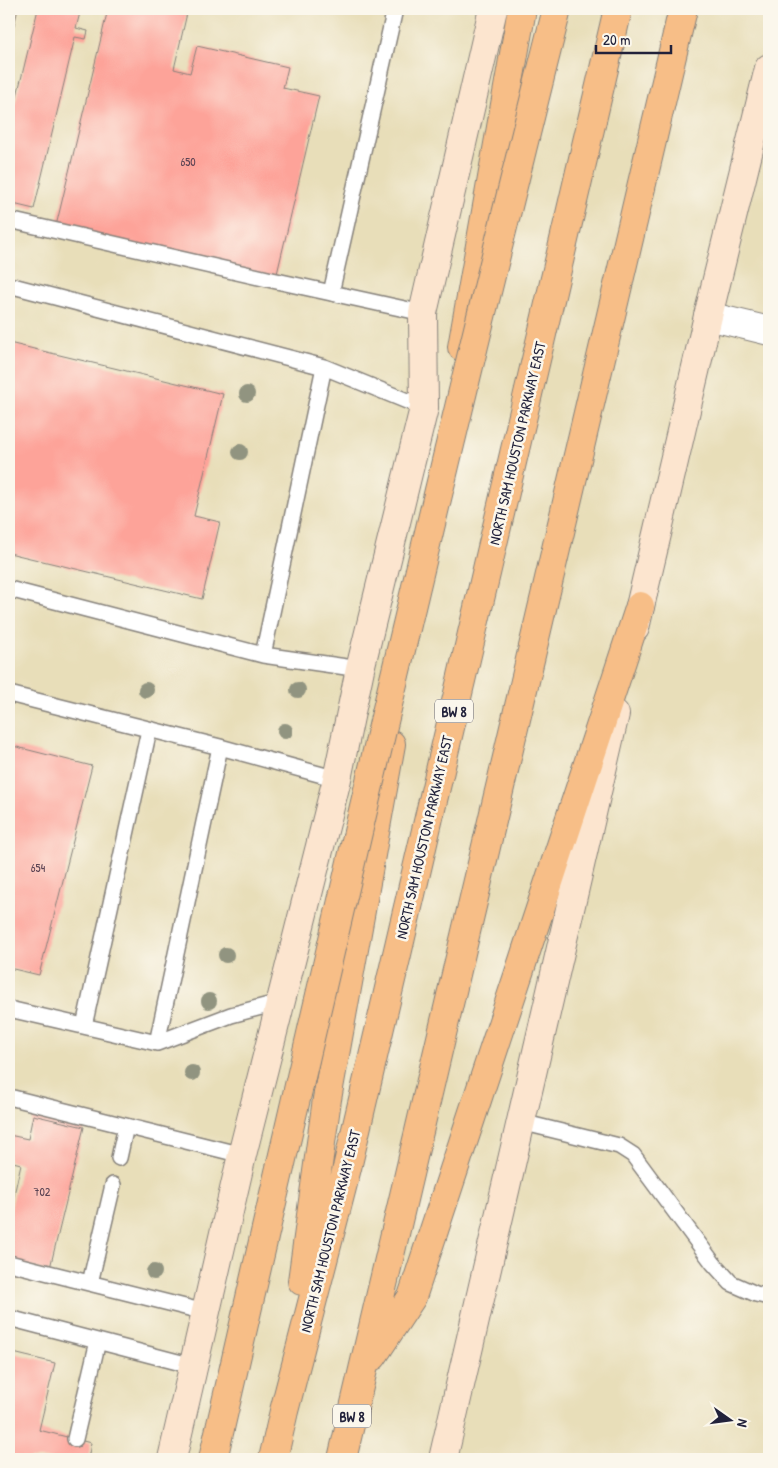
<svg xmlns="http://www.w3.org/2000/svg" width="778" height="1468" font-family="'Patrick Hand',sans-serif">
  <rect width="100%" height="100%" fill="#fbf7ec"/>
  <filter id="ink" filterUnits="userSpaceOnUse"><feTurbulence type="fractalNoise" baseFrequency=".02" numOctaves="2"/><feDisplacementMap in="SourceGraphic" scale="10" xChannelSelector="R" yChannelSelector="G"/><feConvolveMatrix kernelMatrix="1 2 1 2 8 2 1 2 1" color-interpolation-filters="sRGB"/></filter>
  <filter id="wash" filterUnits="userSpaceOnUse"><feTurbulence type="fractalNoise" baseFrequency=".0096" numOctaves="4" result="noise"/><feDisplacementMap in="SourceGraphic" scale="20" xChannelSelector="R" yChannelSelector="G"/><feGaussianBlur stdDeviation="1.12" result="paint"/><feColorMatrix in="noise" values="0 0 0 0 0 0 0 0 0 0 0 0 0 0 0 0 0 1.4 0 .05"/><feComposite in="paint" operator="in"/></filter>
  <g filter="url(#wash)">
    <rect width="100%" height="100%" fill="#e8deb9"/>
    <g id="blocks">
      <!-- building -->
      <path fill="#fda399" d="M9,9H18L9,46Z
        M38,9H81L76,28L88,31L86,39L75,37L34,209L9,203V129Z
        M108,9H188L174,69L190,73L197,46L288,67L283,88L319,96L276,278L56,226Z
        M9,343L223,394L194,516L220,522L202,599L9,553Z
        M9,745L92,766L39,975L9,968Z
        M33,1115L84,1127L49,1272L9,1262V1217L21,1164L9,1161V1135L28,1139Z
        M9,1352L55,1363L39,1430L91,1443L88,1459H9Z"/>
    </g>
  </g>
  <g filter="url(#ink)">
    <use href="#blocks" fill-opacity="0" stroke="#85807a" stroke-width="1"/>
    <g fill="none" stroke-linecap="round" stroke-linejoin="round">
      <defs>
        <path id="service" d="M9,220L272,280L423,313
          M9,285L324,367L424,408
          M331,293L395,9
          M9,589L263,655L360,669
          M263,655L324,367
          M9,694L220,747L337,779
          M9,1009L157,1043L231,1015L280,1002
          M84,1026L149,730
          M157,1043L220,747
          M9,1097L242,1155
          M521,1122L619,1146L633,1155L713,1263L731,1283L756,1294L769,1297
          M119,1158L126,1126
          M9,1263L205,1312
          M90,1283L113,1185
          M9,1318L193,1366
          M75,1439L98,1341"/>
        <path id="minor" d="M708,316L769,331"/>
        <path id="secondary" d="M635,628L708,316L769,68
          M172,1459L242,1155L337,779L360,669L424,408L423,313L493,9
          M443,1459L615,714"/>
        <path id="motorway" d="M462,347L522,9
          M302,1281L327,1099L391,744
          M373,1356L412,1297L640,606
          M273,1459L284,1411L347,1168L618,9
          M342,1459L683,9"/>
      </defs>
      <!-- service casing -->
      <use href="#service" stroke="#85807a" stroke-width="18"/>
      <!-- minor casing -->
      <use href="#minor" stroke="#85807a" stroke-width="30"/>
      <!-- secondary casing -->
      <use href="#secondary" stroke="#85807a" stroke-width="30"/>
      <!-- motorway casing -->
      <use href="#motorway" stroke="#85807a" stroke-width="30"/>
      <!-- service -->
      <use href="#service" stroke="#fff" stroke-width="15"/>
      <!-- minor -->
      <use href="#minor" stroke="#fff" stroke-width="28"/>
      <!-- secondary -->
      <use href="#secondary" stroke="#fce5cf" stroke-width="28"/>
      <!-- motorway -->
      <use href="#motorway" stroke="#f7be87" stroke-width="28"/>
      <defs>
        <path id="motorway-bridge" d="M213,1459C324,975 436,491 557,9"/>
      </defs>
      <!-- motorway-bridge casing -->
      <use href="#motorway-bridge" stroke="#85807a" stroke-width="30" stroke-linecap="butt"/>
      <!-- motorway-bridge -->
      <use href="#motorway-bridge" stroke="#f7be87" stroke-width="28"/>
    </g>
    <!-- trees -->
    <g fill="#919480">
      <circle cx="247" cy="394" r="8"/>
      <circle cx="240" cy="452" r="8"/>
      <circle cx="146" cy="690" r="8"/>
      <circle cx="298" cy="690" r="8"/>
      <circle cx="285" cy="731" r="8"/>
      <circle cx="226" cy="955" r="8"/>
      <circle cx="209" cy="1001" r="8"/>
      <circle cx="192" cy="1073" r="8"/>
      <circle cx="154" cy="1272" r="8"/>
    </g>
  </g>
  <g text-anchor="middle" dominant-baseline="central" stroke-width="5" stroke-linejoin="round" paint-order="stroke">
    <!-- number labels -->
    <g font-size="12" fill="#594252">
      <text x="188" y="161">650</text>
      <text x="38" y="867">654</text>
      <text x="42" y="1191">702</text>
    </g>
    <!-- shield labels -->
    <g fill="#fbf7ec" stroke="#636270" stroke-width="1">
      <rect x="435" y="699.5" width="38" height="23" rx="4"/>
      <rect x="333" y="1404.5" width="38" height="23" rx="4"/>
    </g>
    <g font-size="14" font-weight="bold" fill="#22223b">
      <text x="454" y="711">BW 8</text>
      <text x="352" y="1416">BW 8</text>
    </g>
    <!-- street labels -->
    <g font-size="15" fill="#22223b" stroke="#fbf7ec">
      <text transform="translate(517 443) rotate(-77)">NORTH SAM HOUSTON PARKWAY EAST</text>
      <text transform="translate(424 837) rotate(-77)">NORTH SAM HOUSTON PARKWAY EAST</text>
      <text transform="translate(330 1231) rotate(-76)">NORTH SAM HOUSTON PARKWAY EAST</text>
    </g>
  </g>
  <!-- margin -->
  <rect width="778" height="1468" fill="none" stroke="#fbf7ec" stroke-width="30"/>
  <!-- north arrow -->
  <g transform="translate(730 1420) rotate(104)" stroke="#fbf7ec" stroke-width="4" paint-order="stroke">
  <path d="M0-4L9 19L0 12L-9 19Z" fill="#22223b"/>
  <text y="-8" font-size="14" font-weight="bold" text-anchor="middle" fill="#22223b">N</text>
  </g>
  <!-- scale -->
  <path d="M596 45v8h75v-8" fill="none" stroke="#22223b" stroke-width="2.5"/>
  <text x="603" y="45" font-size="15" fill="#22223b" stroke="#fbf7ec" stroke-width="4" paint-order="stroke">20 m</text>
</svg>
